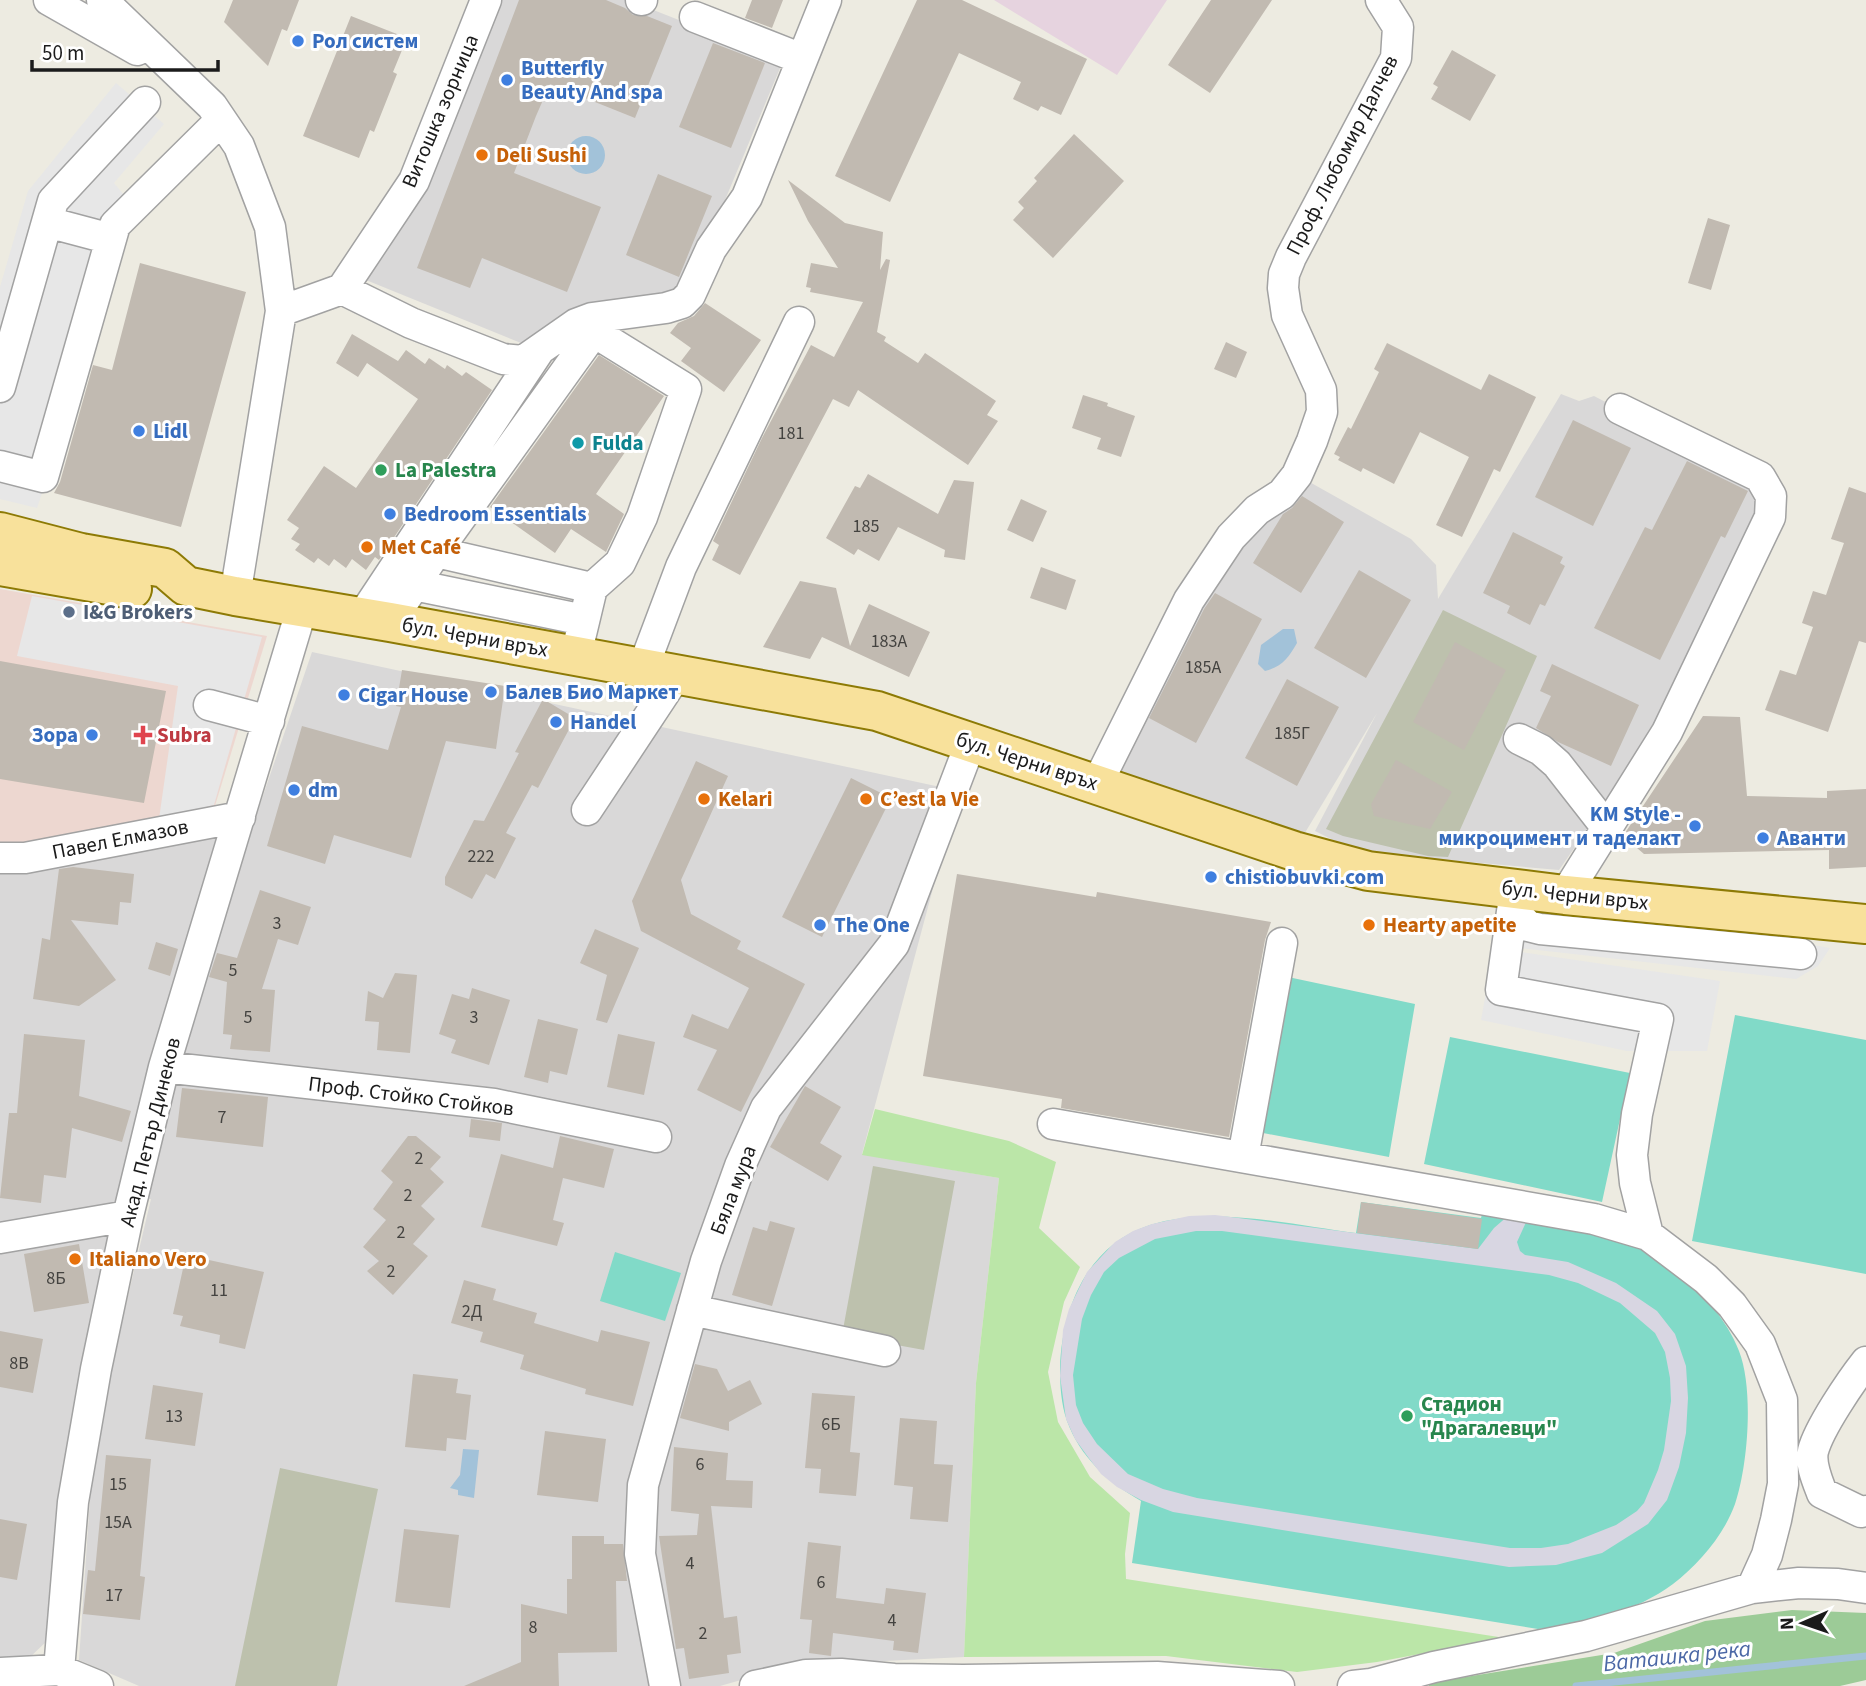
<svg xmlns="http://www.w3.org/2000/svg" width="1866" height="1686" font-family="'Source Sans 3',sans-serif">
  <rect width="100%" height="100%" fill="#edebe1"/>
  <!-- residential -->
  <path fill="#d9d8d8" d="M489,0H628L783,61L695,272L676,294L577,308L521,343L361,278Z
    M1561,394L1579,401L1594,396L1757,481L1761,511L1662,721L1559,870L1357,852L1315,831L1377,713L1294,851L1097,784L1189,600L1297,475L1411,539L1436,565L1438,599Z
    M312,652L959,791L862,1154L999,1178L976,1383L964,1657L824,1664L755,1676L720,1686H139L79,1660L94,1440L151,1199L0,1224V871L251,831Z
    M113,1234L49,1639L28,1659H0V1246Z"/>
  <!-- commercial -->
  <path fill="#edd7d0" d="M0,589L267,636L214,809L30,846L0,845Z"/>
  <!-- industrial -->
  <path fill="#e6d3df" d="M994,0H1167L1117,75Z"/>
  <!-- construction -->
  <path fill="#bdc1ad" d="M1443,610L1537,656L1448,857L1428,856L1343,836L1326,829Z
    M873,1166L955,1181L924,1350L842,1335Z
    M280,1468L378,1489L337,1686H235Z"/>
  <!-- grass -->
  <path fill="#bbe6a8" d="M875,1109L1009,1141L1056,1162L1039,1228L1080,1267L1064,1302L1048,1372L1058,1422L1090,1477L1130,1513L1125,1554L1126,1579L1505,1638L1377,1662L1297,1672L1166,1656L964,1657L976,1383L999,1178L862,1155Z"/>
  <!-- forest -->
  <path fill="#9ccb97" d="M1792,1610L1866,1613V1680L1840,1686H1429L1428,1683L1614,1653L1705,1621Z"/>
  <!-- pitch -->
  <path fill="#81dac8" d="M1288,977L1415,1004L1389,1157L1258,1132Z
    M1735,1015L1866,1040V1274L1692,1241Z
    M1450,1037L1630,1073L1602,1202L1424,1164Z
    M1361,1202L1481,1218L1483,1210L1623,1237C1669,1262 1720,1301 1739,1351C1754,1389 1748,1466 1735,1504C1724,1535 1699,1564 1673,1584C1636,1612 1584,1624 1538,1629L1132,1563L1141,1501C1108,1482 1080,1457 1067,1421C1061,1404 1060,1385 1060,1368C1062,1306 1088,1245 1150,1225C1211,1205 1293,1225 1356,1233Z
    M615,1252L681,1273L665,1321L600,1301Z"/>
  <!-- parking -->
  <path fill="#e7e7e7" d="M116,83L164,124L114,183L125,196V246L37,508L0,499V287L28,191Z
    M32,596L262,637L214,805L159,819L178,686L17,656Z
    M1521,926L1801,943L1830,948L1818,966L1796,979L1519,948Z
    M1494,948L1720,981L1707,1051H1627L1481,1020Z"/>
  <!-- plaza -->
  <path fill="#d8d6e2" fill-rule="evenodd" d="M1215,1215L1478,1249L1494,1228L1509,1215L1528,1218L1517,1242L1520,1251L1525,1255L1568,1262L1616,1283L1657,1311L1675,1334L1686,1366L1688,1398L1686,1433L1679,1467L1667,1500L1648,1524L1602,1553L1556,1565L1509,1567L1173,1512L1141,1500L1117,1487L1101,1474L1088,1457L1075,1439L1066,1419L1060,1376L1063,1330L1069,1309L1087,1272L1115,1242L1133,1231L1152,1224L1189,1216ZM1196,1231H1222L1549,1275L1578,1283L1620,1303L1655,1333L1665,1352L1670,1378L1671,1401L1664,1450L1658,1470L1644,1503L1637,1511L1616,1525L1568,1544L1541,1548H1510L1197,1498L1163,1489L1128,1474L1097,1444L1083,1423L1076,1405L1073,1375L1082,1319L1091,1295L1104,1272L1119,1258L1155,1239Z"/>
  <!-- water -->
  <path fill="#a2c2d9" d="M567 155a19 19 0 1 1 38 0a19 19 0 1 1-38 0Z
    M1283,629H1294L1297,643C1289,657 1282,667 1265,671L1258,664L1261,645Z
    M463,1449L479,1450L474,1498L458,1495V1490L450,1488L460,1475Z"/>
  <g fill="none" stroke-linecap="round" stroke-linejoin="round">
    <!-- stream -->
    <path stroke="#a2c2d9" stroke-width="7" d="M1576,1686L1866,1656"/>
  </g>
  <!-- building -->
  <path fill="#c1bab1" d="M233,0H299L287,31L282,29L268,66L224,22Z
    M519,0H606L625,8L633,15L647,16L672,26L635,118L550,84L536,116L514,173L601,207L567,292L482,258L470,288L417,268Z
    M752,0H783L772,28L745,18Z
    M917,0H962L1087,59L1061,115L1041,106L1038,111L1013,99L1021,82L959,53L890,202L835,176Z
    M1211,0H1272L1210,93L1168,65Z
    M351,16L407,38L393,72L397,74L374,132L370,130L359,158L303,136Z
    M713,43L765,63L731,148L679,127Z
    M1452,50L1496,75L1470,121L1431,99L1438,87L1433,84Z
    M1074,134L1124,181L1053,258L1013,220L1024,208L1018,202L1037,181L1034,178Z
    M658,174L712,196L679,277L626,255Z
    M788,180L845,223L883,232L880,270L886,259L890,260L877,332L886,337L884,341L918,363L925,353L996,401L987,415L998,421L968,465L858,390L849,407L833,399L740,575L712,560L719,545L713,541L762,438L811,345L834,357L863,302L810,292L811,288L806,287L811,263L838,268L808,221Z
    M1708,218L1730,225L1711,290L1688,283Z
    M140,263L246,292L181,527L54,493L60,482L93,365L112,370Z
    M705,303L761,340L724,392L681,361L691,348L670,333L678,323L694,316Z
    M352,334L398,361L406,350L425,364L429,358L445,369L447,365L462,376L466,372L492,390L379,560L375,557L366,570L352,559L346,568L334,559L329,566L318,558L314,563L295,550L300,544L291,539L299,528L287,520L324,466L356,488L418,399L367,363L358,377L336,363Z
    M1226,342L1247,352L1236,378L1214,369Z
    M1387,343L1481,390L1489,374L1536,397L1500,472L1494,469L1462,537L1436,525L1469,457L1420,432L1394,484L1363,468L1361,472L1338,460L1340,457L1334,454L1348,427L1351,429L1379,372L1374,369Z
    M599,355L664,396L596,494L624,514L606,552L571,529L555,553L490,507Z
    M1083,395L1108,403L1107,406L1135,416L1121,457L1097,449L1101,438L1072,428Z
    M1573,420L1631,448L1593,526L1535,497Z
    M1687,461L1748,491L1725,538L1721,536L1660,660L1594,628L1645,527L1652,530Z
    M868,474L938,514L954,480L974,482L965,560L944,557L945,550L898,527L879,561L858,549L854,555L826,538L855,486L860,488Z
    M1849,487L1866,493V643L1859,641L1828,732L1765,710L1780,670L1796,675L1813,627L1802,623L1813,591L1826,595L1844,543L1831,539Z
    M1302,496L1344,522L1301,593L1253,563L1283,514L1292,508Z
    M1021,499L1047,511L1033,542L1007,530Z
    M1513,532L1563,557L1560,563L1565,566L1545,606L1540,604L1530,625L1507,613L1510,606L1483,593Z
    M1041,567L1076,580L1066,610L1030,598Z
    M1359,570L1411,600L1366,678L1314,648Z
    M800,581L836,588L850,646L869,604L930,632L909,677L822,637L810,659L763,647Z
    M1215,593L1262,619L1196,743L1149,718L1204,609Z
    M1455,642L1506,670L1464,750L1413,722Z
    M0,661L166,691L144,803L0,779Z
    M1552,664L1639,705L1611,766L1558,742L1536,728L1551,696L1540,691Z
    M402,670L505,686L496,749L446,741L411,858L334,835L325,864L267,846L302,726L388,750L401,707L396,706Z
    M1287,679L1339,707L1297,786L1245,758Z
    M543,699L575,718L538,788L532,785L506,833L516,838L495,879L486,874L472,899L445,885V877L474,820L484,821L519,753L515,752Z
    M1703,716L1740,717L1747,796L1827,798V791L1866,789V867L1829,869V850L1644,854L1623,836Z
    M1396,760L1452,792L1430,829L1374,816L1371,804Z
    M696,761L728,776L681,880L691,914L741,941L737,949L805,984L741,1112L697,1090L717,1050L683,1037L692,1014L728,1029L749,988L641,931L632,901Z
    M851,778L891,798L822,937L782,917Z
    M73,867L134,874L131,903L120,902L118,925L71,920L116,980L79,1006L33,999L42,938L50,940L59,869Z
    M957,874L1096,897L1097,892L1271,922L1265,940L1229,1137L1061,1108L1062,1099L923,1076Z
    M260,890L311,907L298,945L278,939L262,989L275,990L270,1052L230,1049L232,1035L223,1034L227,982L209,977L217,953L237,958Z
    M595,929L639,948L607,1023L596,1020L607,975L580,963Z
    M156,942L178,949L170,976L148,969Z
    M395,973L417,975L410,1053L377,1050L379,1022L365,1021L368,991L383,998Z
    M472,988L510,1000L489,1065L451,1053L456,1040L439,1034L452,994L469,999Z
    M538,1019L578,1029L567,1075L550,1071L548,1083L524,1077Z
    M24,1034L85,1040L79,1096L131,1111L122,1142L72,1128L66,1178L44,1175L41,1203L0,1198L9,1113H17Z
    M618,1034L655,1042L644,1095L607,1087Z
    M805,1086L841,1107L820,1143L842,1156L828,1181L770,1147Z
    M182,1088L268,1097L263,1147L176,1137Z
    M471,1119L502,1123L500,1141L469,1137Z
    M408,1136H416L441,1157L430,1169L444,1182L421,1206L435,1219L413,1244L428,1256L393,1295L367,1271L379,1261L363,1247L386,1220L373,1209L393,1182L381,1171Z
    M560,1136L614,1149L604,1188L563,1178L553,1220L564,1223L557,1246L481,1227L501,1154L553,1168Z
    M1361,1202L1482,1219L1478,1249L1357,1233Z
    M770,1221L795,1228L772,1306L732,1295L753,1227L767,1231Z
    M79,1244L89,1303L34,1312L24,1254Z
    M186,1255L264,1272L245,1349L219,1343L220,1335L180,1326L183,1316L173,1314Z
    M464,1280L496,1289L493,1300L537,1313L534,1323L598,1342L601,1330L650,1342L633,1406L585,1394L586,1389L520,1369L524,1355L480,1342L483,1332L451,1323Z
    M0,1331L43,1339L33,1393L0,1387Z
    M695,1364L717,1369L728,1391L750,1380L762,1404L729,1422V1431L680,1418Z
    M413,1374L458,1379L456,1393L471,1395L466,1440L447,1438L446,1451L405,1447Z
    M153,1385L203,1393L195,1446L145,1439Z
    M812,1393L855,1396L850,1452L860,1453L856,1496L819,1493L821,1469L805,1468Z
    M900,1418L937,1421L934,1464L953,1465L948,1522L910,1519L913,1487L894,1485Z
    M545,1431L606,1439L598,1502L537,1495Z
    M674,1447L728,1453L726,1480L753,1481L752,1508L711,1506L724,1618L737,1616L741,1653L727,1655L729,1673L689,1679L684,1648L676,1649L659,1536L697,1535L699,1514L671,1511Z
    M106,1455L151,1459L140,1576L145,1577L140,1620L83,1614L88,1570L95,1571Z
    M0,1519L27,1524L17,1580L0,1577Z
    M404,1529L459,1535L450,1608L395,1602Z
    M572,1536H604V1544H623L627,1581H616L617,1652L558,1653L559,1686H464L521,1662V1604L567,1614V1579H572Z
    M808,1542L841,1546L836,1598L884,1604L886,1588L926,1593L918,1653L893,1650L894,1641L833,1633L831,1656L809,1653L812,1620L800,1619Z"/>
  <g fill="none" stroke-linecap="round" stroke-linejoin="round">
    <defs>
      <path id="minor" d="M49,0L137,50
        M102,0L212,106L239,146L270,227L281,311L235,596
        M641,0H642
        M695,17L802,59
        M47,222L111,239
        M342,289L411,323L503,359L523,361L576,324L592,318L666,308L682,303L690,295L711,249L747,197L826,0
        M342,289L414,181L486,0
        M281,311L342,289
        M0,387L53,201L145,102
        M0,466L43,477L115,225L221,120
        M436,552L594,332L686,389L642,517L620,563L592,588
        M414,585L584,620
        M362,617L538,352
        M390,622L436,552L592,588L576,655
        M643,668L681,567L799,322
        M209,705L269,721
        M1519,739L1541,750L1557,764L1607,828
        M1097,784L1189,600L1231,537L1257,510L1282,494L1297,475L1312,441L1322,412L1321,390L1287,315L1283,288L1284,274L1291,257L1396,58L1398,27L1381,0
        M587,810L677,674
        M0,858H25L240,817
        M1515,890L1501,990L1658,1019L1637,1114L1632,1155L1635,1183L1648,1235L1706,1279L1732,1305L1760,1344L1782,1400L1783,1484L1776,1520L1767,1555L1752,1588
        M1565,895L1667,732L1770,517L1771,496L1760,477L1620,409
        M1513,910L1528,926L1540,929L1801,954
        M164,1067L494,1104L656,1137
        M1053,1124L1594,1219L1648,1235
        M1243,1157L1282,943
        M0,1238L128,1216
        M692,1310L885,1351
        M1866,1362C1851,1381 1819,1428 1813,1451C1810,1464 1817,1480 1822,1493L1861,1512L1866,1511
        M59,1670L73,1502L96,1369L128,1216L164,1067L302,608
        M0,1673L59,1670L98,1686
        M665,1686L640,1554L643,1485L706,1261L740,1166L766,1108L894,944L971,742
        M755,1686L806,1675L841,1674L894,1679L963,1680L1157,1677L1279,1686
        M1353,1686L1371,1684L1434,1667L1586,1636L1752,1588L1799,1583L1838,1584L1866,1588"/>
      <path id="major" d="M0,532L81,553L165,568L186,586L235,596L390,622L877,711L1294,851L1368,871L1565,895L1866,924
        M0,566L132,589"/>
    </defs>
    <!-- minor casing -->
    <use href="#minor" stroke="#a2a2a2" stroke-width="33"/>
    <!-- major casing -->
    <use href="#major" stroke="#8d7a05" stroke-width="42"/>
    <!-- minor -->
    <use href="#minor" stroke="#fff" stroke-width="30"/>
    <!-- major -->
    <use href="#major" stroke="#f8e19b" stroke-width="38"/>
  </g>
  <!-- markers -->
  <g fill="#3f7fe0" stroke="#fff" stroke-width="2.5">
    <circle cx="298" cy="41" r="7"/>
    <circle cx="507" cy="80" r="7"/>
    <circle cx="139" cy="431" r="7"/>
    <circle cx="390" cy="514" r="7"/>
    <circle cx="491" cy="692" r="7"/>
    <circle cx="344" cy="695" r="7"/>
    <circle cx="556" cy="722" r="7"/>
    <circle cx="92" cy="735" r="7"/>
    <circle cx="294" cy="790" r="7"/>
    <circle cx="1695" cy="826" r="7"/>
    <circle cx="1763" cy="838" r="7"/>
    <circle cx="1211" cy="877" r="7"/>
    <circle cx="820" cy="925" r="7"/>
  </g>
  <g fill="#e8710a" stroke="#fff" stroke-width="2.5">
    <circle cx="482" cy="155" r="7"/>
    <circle cx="367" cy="547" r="7"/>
    <circle cx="704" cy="799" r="7"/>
    <circle cx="866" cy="799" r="7"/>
    <circle cx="1369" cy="925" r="7"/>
    <circle cx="75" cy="1259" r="7"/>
  </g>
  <circle fill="#0f9aa8" stroke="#fff" stroke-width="2.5" cx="578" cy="443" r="7"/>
  <g fill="#2e9e5b" stroke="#fff" stroke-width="2.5">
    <circle cx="381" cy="470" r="7"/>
    <circle cx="1407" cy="1416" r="7"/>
  </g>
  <circle fill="#5c6f8a" stroke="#fff" stroke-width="2.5" cx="69" cy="612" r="7"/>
  <path fill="#e0444e" stroke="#fff" stroke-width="2.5" d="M139.5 724.5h7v7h7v7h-7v7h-7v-7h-7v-7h7z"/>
  <g text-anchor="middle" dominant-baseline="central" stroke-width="6" stroke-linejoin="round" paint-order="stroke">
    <!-- number labels -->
    <g font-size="18" fill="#444340">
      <text x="791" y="433">181</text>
      <text x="866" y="526">185</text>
      <text x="889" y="641">183А</text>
      <text x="1203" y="667">185А</text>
      <text x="1292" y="733">185Г</text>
      <text x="481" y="856">222</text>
      <text x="277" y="923">3</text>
      <text x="233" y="970">5</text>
      <text x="248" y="1017">5</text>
      <text x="474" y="1017">3</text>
      <text x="222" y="1117">7</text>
      <text x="419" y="1158">2</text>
      <text x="408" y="1195">2</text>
      <text x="401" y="1232">2</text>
      <text x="391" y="1271">2</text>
      <text x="56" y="1278">8Б</text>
      <text x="219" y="1290">11</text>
      <text x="472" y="1311">2Д</text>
      <text x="19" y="1363">8В</text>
      <text x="174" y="1416">13</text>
      <text x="831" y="1424">6Б</text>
      <text x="700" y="1464">6</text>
      <text x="118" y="1484">15</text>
      <text x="118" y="1522">15А</text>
      <text x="690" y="1563">4</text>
      <text x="821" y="1582">6</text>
      <text x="114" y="1595">17</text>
      <text x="892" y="1620">4</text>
      <text x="533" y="1627">8</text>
      <text x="703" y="1633">2</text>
    </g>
    <!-- shop labels -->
    <g font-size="21" font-weight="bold" fill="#366cbe" stroke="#fff" text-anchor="start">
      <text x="312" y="41">Рол систем</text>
      <text x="521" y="68">Butterfly<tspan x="521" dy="24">Beauty And spa</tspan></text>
      <text x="153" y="431">Lidl</text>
      <text x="404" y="514">Bedroom Essentials</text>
      <text x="505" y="692">Балев Био Маркет</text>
      <text x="358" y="695">Cigar House</text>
      <text x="570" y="722">Handel</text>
      <text x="78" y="735" text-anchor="end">Зора</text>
      <text x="308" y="790">dm</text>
      <text x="1681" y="814" text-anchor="end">KM Style -<tspan x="1681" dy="24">микроцимент и таделакт</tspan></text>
      <text x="1777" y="838">Аванти</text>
      <text x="1225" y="877">chistiobuvki.com</text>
      <text x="834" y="925">The One</text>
    </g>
    <!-- street labels -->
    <g font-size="21" fill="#1b1b1b" stroke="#fff">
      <text transform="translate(440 111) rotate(-67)">Витошка зорница</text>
      <text transform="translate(1342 155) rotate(-63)">Проф. Любомир Далчев</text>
      <text transform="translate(475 637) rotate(10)">бул. Черни връх</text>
      <text transform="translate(1027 761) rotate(18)">бул. Черни връх</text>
      <text transform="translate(120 839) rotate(-11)">Павел Елмазов</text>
      <text transform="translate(1575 895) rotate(6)">бул. Черни връх</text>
      <text transform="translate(411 1096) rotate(7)">Проф. Стойко Стойков</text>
      <text transform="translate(150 1132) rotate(-76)">Акад. Петър Динеков</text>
      <text transform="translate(733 1190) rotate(-69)">Бяла мура</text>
    </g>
    <!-- food labels -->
    <g font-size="21" font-weight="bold" fill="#c56008" stroke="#fff" text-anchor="start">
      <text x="496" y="155">Deli Sushi</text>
      <text x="381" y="547">Met Café</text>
      <text x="718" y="799">Kelari</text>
      <text x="880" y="799">C’est la Vie</text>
      <text x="1383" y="925">Hearty apetite</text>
      <text x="89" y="1259">Italiano Vero</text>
    </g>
    <!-- culture labels -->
    <g font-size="21" font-weight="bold" fill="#0d838f" stroke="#fff" text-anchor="start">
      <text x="592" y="443">Fulda</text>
    </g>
    <!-- leisure labels -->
    <g font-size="21" font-weight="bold" fill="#27864d" stroke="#fff" text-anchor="start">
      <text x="395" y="470">La Palestra</text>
      <text x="1421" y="1404">Стадион<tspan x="1421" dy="24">"Драгалевци"</tspan></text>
    </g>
    <!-- service labels -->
    <g font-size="21" font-weight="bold" fill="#4e5e75" stroke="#fff" text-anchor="start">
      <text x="83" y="612">I&amp;G Brokers</text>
    </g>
    <!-- health labels -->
    <g font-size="21" font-weight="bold" fill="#be3a42" stroke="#fff" text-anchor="start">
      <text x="157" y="735">Subra</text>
    </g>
    <!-- water labels -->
    <g font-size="23" font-style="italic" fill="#4c68a6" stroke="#fff">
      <text transform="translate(1677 1656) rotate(-6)">Ваташка река</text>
    </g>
  </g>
  <!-- north arrow -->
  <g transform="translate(1803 1623) rotate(268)" stroke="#ffffff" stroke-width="5" paint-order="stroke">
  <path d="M0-5L12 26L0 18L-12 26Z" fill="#1b1b1b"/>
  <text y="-10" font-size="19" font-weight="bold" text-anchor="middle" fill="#1b1b1b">N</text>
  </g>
  <!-- scale -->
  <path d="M32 60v10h186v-10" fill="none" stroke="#1b1b1b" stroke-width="3.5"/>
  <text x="42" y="60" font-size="21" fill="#1b1b1b" stroke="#ffffff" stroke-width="5" paint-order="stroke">50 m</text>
</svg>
